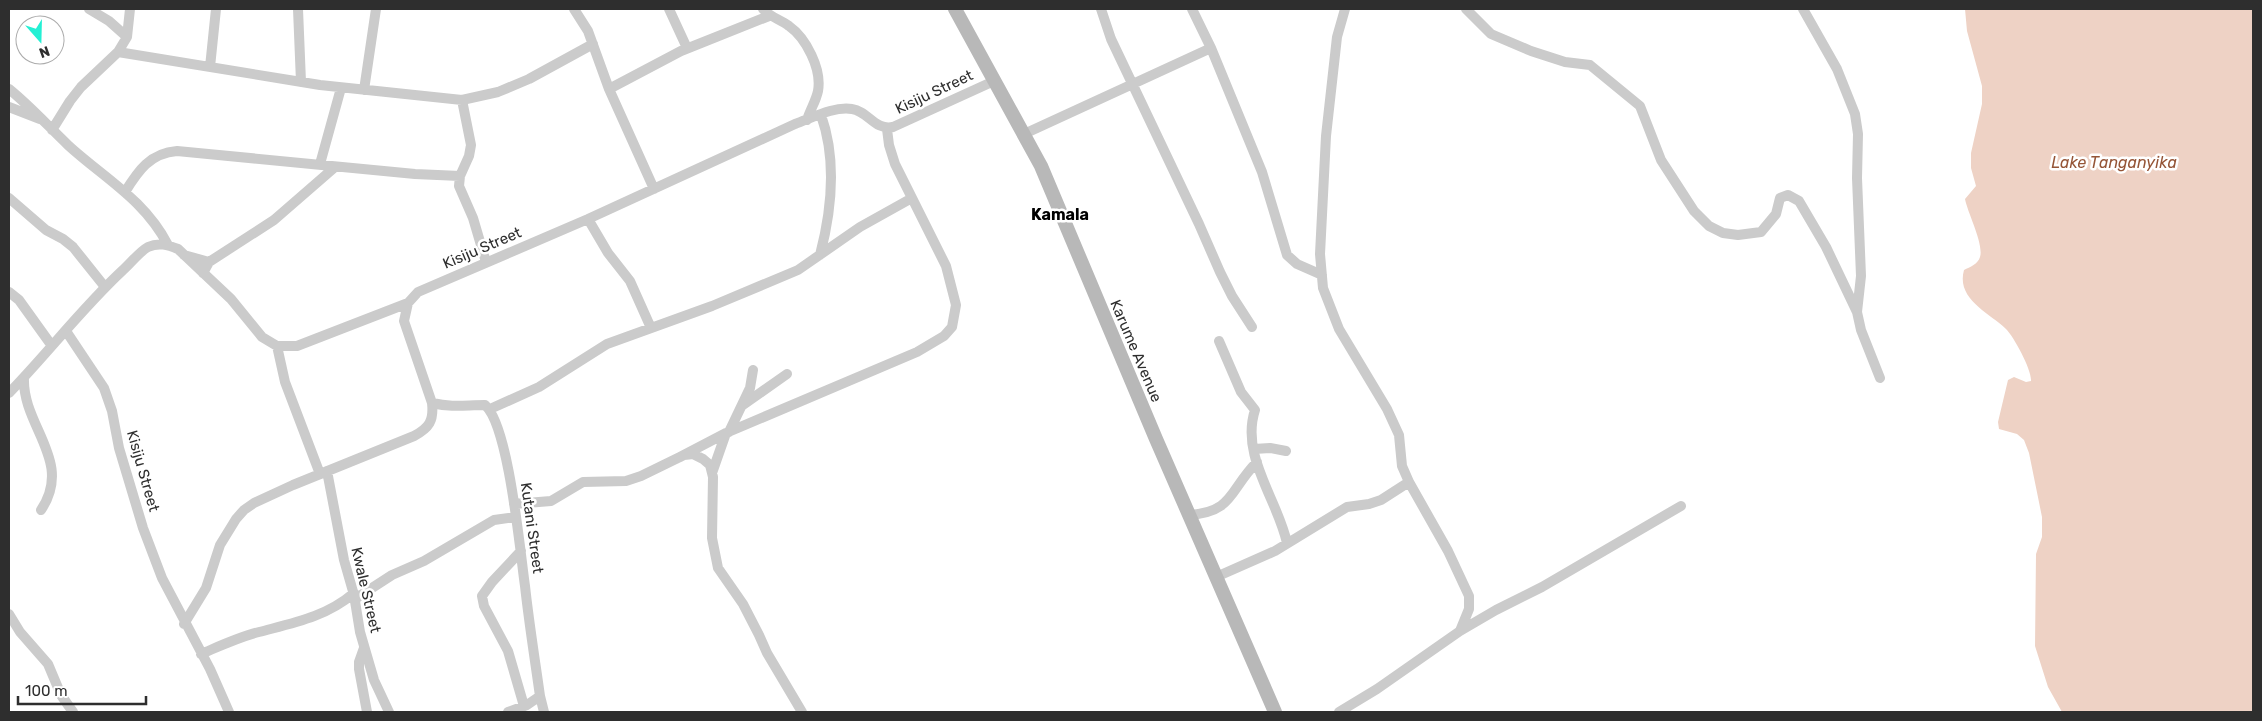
<svg xmlns="http://www.w3.org/2000/svg" width="2262" height="721" font-family="Rubik,sans-serif">
  <rect width="100%" height="100%" fill="#fff"/>
  <!-- water -->
  <path fill="#eed2c5" d="M1965,9H2253V712H2062L2048,687L2035,646L2036,554L2042,537V517L2029,453L2024,440L2017,434L1999,429L1998,422L2008,380L2014,377L2026,382L2031,381C2032,370 2014,337 2006,329C1988,312 1956,299 1964,270C1970,267 1978,264 1980,257C1984,244 1968,214 1965,199L1976,186L1971,168V153L1982,104V86L1967,31Z"/>
  <g fill="none" stroke-linecap="round" stroke-linejoin="round">
    <!-- street -->
    <path stroke="#cbcbcb" stroke-width="10" d="M89,9L109,21L127,37
      M298,9L301,82
      M574,9L588,31L609,89L654,189
      M669,9L687,48
      M763,9C771,18 780,19 789,26C806,38 822,69 818,91C816,101 810,110 807,120
      M1101,9L1111,39L1199,224L1220,272L1232,296L1252,327
      M1192,9L1211,48L1262,172L1287,255L1297,264L1322,275
      M1345,9L1337,37L1326,136L1320,254L1323,288L1339,329L1387,409L1399,435L1402,466L1409,482L1448,551L1469,596V609L1460,631
      M1466,9L1491,34L1531,51L1565,62L1590,65L1640,106L1661,160L1694,211L1709,226L1723,233L1738,235L1761,232L1776,214L1780,198L1788,195L1799,201L1826,247L1857,312
      M1803,9L1837,69L1855,114L1858,134L1857,178L1861,276L1857,312L1861,330L1880,378
      M118,52L320,85L462,100L498,92L529,79L593,44
      M210,67L216,9
      M9,89C30,106 48,126 68,145C104,178 144,199 168,245
      M609,89L681,51L769,16
      M364,90L376,9
      M462,100L471,145L469,156L460,176L459,186L473,218L486,262
      M9,107L40,119
      M52,130L70,101L81,87L118,52L127,37L130,9
      M1024,134L1211,48
      M320,164L341,88
      M125,192C138,171 150,153 177,151L415,174L460,176
      M9,198L46,230L63,239L73,247L105,287
      M588,219L608,253L630,281L651,328
      M184,255L209,262
      M820,255C832,209 837,160 821,115
      M203,273L209,262L274,220L335,167
      M9,292L19,300L52,346
      M66,331L104,388L112,411L119,448L143,528L162,578L210,669L229,712
      M1219,341L1241,392L1255,410C1240,456 1278,500 1287,543
      M277,346L285,382L320,474
      M24,378C22,426 74,461 41,510
      M9,393C48,353 82,308 123,270C131,263 139,252 148,247C159,242 168,245 178,249L231,299L262,337L277,346H297L408,303
      M432,403C454,408 465,405 485,405C509,426 520,552 525,586C529,623 535,660 540,696L544,712
      M743,405L787,374
      M490,409L539,387L607,344L712,306L798,270L860,227L912,198
      M729,432L750,388L753,370
      M1254,449L1270,448L1286,451
      M680,457L726,433L917,352L944,336L952,327L956,305L946,266L895,164L889,145L887,129
      M327,471L344,560L354,595L360,632L374,680L389,712
      M712,473L726,433
      M514,504L551,501L583,482L626,481L641,476L684,455L693,454L703,459L710,465L713,477L712,538L718,568L743,604L759,635L767,653L802,712
      M1189,515C1234,512 1229,490 1257,462
      M521,551L492,582L482,596L484,606L508,651L524,706
      M1216,577L1275,551L1347,507L1369,504L1381,500L1409,482
      M355,599L392,575L424,561L494,520L516,517
      M9,614L20,632L48,664L61,695L73,712
      M184,624L206,588L220,545L236,519L244,510L254,503L293,485L414,436C429,428 434,421 432,403L404,321L408,303L418,292L588,219L795,124C812,118 834,106 852,109C868,111 875,131 893,127L994,81
      M364,648L359,662V669L367,712
      M201,654C220,646 239,637 259,632C293,623 326,617 354,593
      M508,712L527,705L540,696
      M1339,712L1377,689L1460,631L1496,610L1542,587L1681,506"/>
    <!-- secondary -->
    <path stroke="#b8b8b8" stroke-width="14" d="M955,9L1041,166L1156,439L1275,712"/>
  </g>
  <g text-anchor="middle" dominant-baseline="central" stroke-width="5" stroke-linejoin="round" paint-order="stroke">
    <!-- street labels -->
    <g font-size="15" fill="#2e2e2e" stroke="#fff">
      <text transform="translate(934 92) rotate(-25)">Kisiju Street</text>
      <text transform="translate(482 248) rotate(-23)">Kisiju Street</text>
      <text transform="translate(1136 351) rotate(67)">Karume Avenue</text>
      <text transform="translate(143 471) rotate(74)">Kisiju Street</text>
      <text transform="translate(532 528) rotate(82)">Kutani Street</text>
      <text transform="translate(366 590) rotate(77)">Kwale Street</text>
    </g>
    <!-- water labels -->
    <g font-size="16" font-style="italic" fill="#955537" stroke="#fff">
      <text x="2114" y="162">Lake Tanganyika</text>
    </g>
    <!-- neighbourhood labels -->
    <g font-size="16" font-weight="bold" fill="#000" stroke="#fff">
      <text x="1060" y="214">Kamala</text>
    </g>
  </g>
  <!-- border -->
  <rect width="2262" height="721" fill="none" stroke="#2e2e2e" stroke-width="20"/>
  <!-- north arrow -->
  <g transform="translate(40 40) rotate(160)"><circle r="24" fill="#ffffff" stroke="#ababab"/>
  <path d="M0-4L9 19L0 12L-9 19Z" fill="#24f0d4"/>
  <text y="-8" font-size="14" font-weight="bold" text-anchor="middle" fill="#2e2e2e">N</text>
  </g>
  <!-- scale -->
  <path d="M18 696v8h128v-8" fill="none" stroke="#2e2e2e" stroke-width="2.5"/>
  <text x="25" y="696" font-size="15" fill="#2e2e2e" stroke="#ffffff" stroke-width="4" paint-order="stroke">100 m</text>
</svg>
